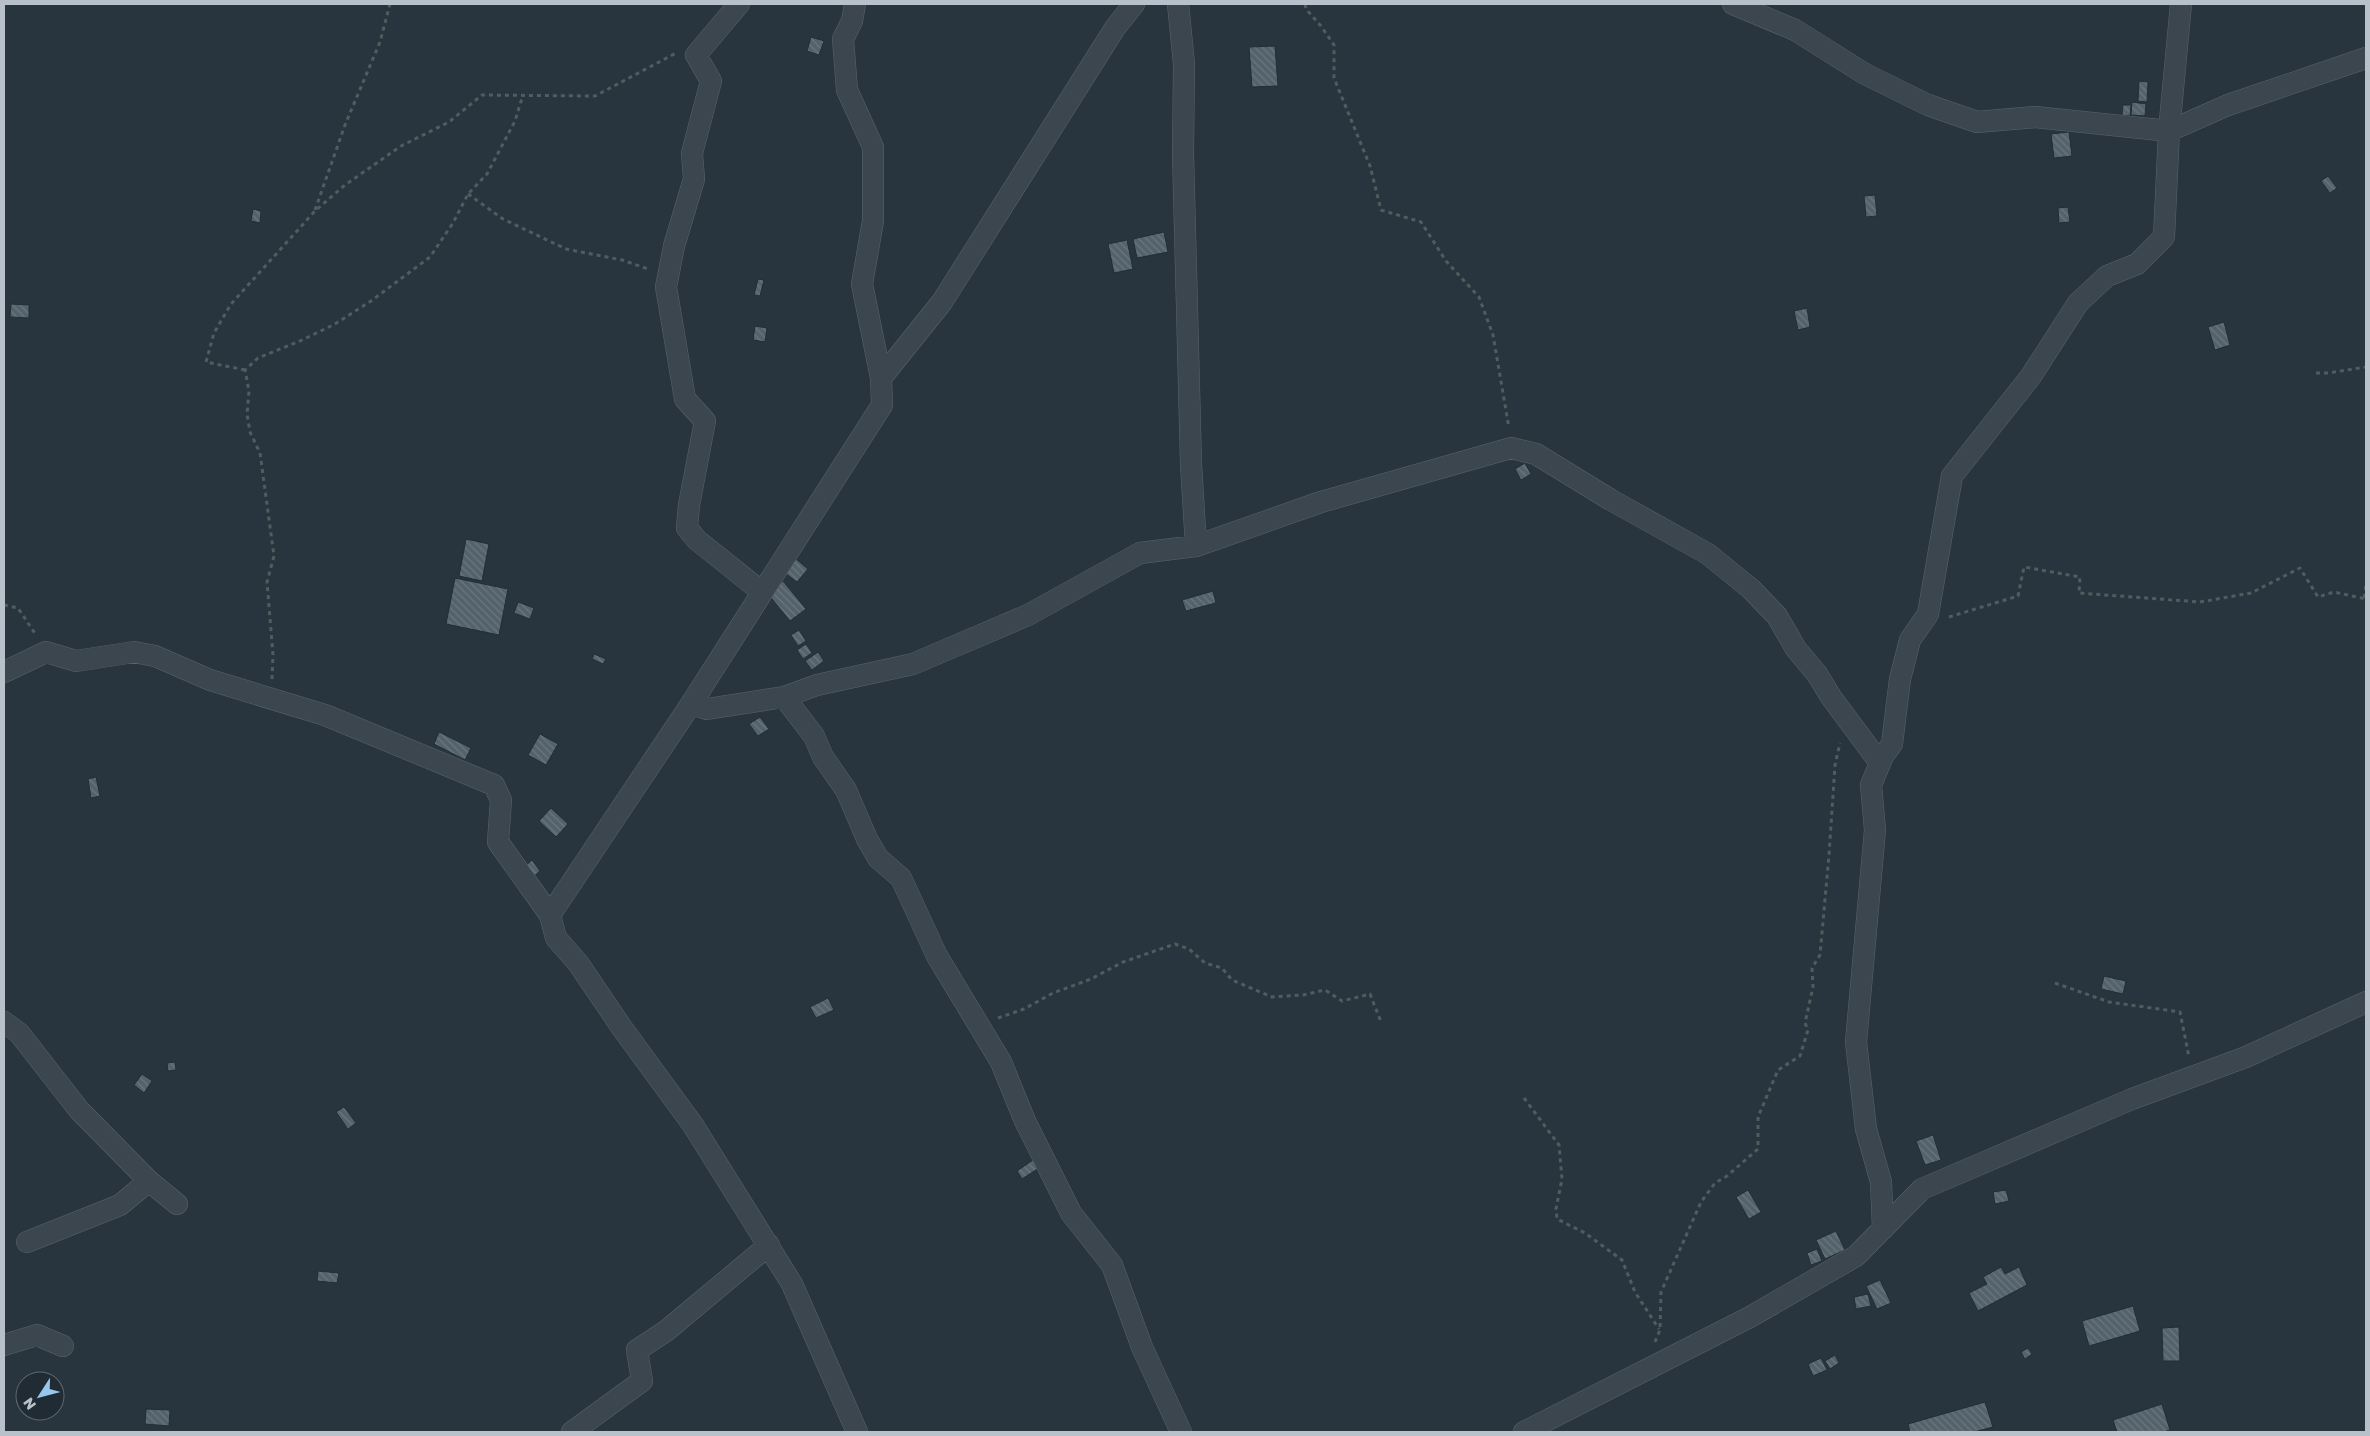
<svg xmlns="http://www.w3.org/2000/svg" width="2370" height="1436" font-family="'Golos Text',sans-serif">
  <defs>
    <pattern id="building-back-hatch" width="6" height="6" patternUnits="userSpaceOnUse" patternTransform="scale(1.25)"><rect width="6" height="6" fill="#53626b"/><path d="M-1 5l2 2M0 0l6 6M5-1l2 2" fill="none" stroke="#6a777f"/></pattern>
  </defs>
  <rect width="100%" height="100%" fill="#28353e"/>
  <!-- building -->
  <path fill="url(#building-back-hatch)" stroke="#222d35" d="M811,37L824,41L819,55L807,51Z
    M1275,46L1278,86L1252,87L1249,47Z
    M2139,81L2148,82L2147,102L2138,101Z
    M2132,102L2146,104L2145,116L2131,115Z
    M2123,105H2131L2130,116L2122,115Z
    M2069,132L2072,156L2054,158L2051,134Z
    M2328,176L2337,188L2330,193L2321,181Z
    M1875,195L1877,216L1866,217L1864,196Z
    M2068,207L2070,222L2059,223L2058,208Z
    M253,209L261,211L260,223L251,221Z
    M1164,232L1168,252L1137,258L1133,239Z
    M1127,240L1133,269L1114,273L1108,244Z
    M758,279L764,280L760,296L754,295Z
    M11,304L29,305V318L10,317Z
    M1807,308L1810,327L1798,330L1794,311Z
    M2224,322L2230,345L2215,350L2208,327Z
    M755,326L767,328L765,342L753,340Z
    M1525,463L1531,474L1521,480L1515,469Z
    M466,539L489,544L482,581L459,576Z
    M796,559L808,569L797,582L785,573Z
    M455,578L508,589L499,635L446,624Z
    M783,581L806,609L790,621L768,594Z
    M1213,591L1216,603L1186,611L1182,600Z
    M518,602L534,608L530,619L514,613Z
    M799,630L806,641L798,646L791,635Z
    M806,644L812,653L803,659L797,650Z
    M818,652L824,661L812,670L805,661Z
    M594,654L606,659L603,664L592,659Z
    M760,717L769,729L758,736L749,724Z
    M439,732L471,748L465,760L434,744Z
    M540,734L558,744L546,765L528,755Z
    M96,777L100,796L91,798L88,779Z
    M551,808L568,824L556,837L539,821Z
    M532,860L540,871L533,877L524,867Z
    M2104,976L2126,981L2123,994L2101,989Z
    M828,998L834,1010L816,1018L810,1007Z
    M175,1062L176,1070L168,1071L167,1063Z
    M142,1074L152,1081L144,1093L134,1085Z
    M344,1107L356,1123L348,1129L336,1112Z
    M1933,1135L1941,1160L1925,1165L1916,1141Z
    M1033,1160L1039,1168L1022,1179L1017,1171Z
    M1748,1190L1761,1212L1749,1219L1736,1197Z
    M2006,1190L2009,1201L1995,1204L1993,1192Z
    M1836,1231L1845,1250L1825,1259L1816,1240Z
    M1817,1249L1822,1261L1811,1265L1807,1253Z
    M2001,1267L2005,1274L2019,1267L2027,1285L1978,1311L1969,1293L1987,1284L1983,1277Z
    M318,1271L339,1273L337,1283L317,1281Z
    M1880,1280L1891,1303L1877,1309L1866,1286Z
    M1868,1294L1871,1306L1856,1309L1854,1297Z
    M2133,1306L2140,1331L2089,1346L2082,1321Z
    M2179,1327L2180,1361H2163L2162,1328Z
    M2028,1348L2032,1354L2025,1359L2021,1352Z
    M1835,1355L1839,1363L1830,1369L1825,1361Z
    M1821,1358L1827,1370L1813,1376L1808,1364Z
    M1985,1402L1993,1427L1974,1432H1910L1908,1424Z
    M2162,1404L2170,1430L2163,1432H2117L2113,1420Z
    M146,1409L170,1410L169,1426L145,1424Z"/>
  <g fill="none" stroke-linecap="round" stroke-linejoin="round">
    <defs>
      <path id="minor" d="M739,4L696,55L711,81L692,153L694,179L674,246L666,287L685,399L705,421L689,505L687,528L697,540L762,592
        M855,4L852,21L843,39L847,90L873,147V221L862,284L881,378L882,405L691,704L550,915L556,938L578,963L622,1028L693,1125L792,1284L857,1432
        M1178,4L1184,64L1183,153L1191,464L1196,546
        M1733,4L1795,30L1865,74L1928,105L1977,122L2035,117L2169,131L2228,105L2366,58
        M881,378L942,302L1115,28L1134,4
        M4,672L46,652L76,661L134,652L155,656L210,680L325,715L494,785L501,800L498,842L550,915
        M784,697L817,685L913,664L1028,615L1140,553L1196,546L1321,502L1511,448L1536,454L1611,500L1708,554L1751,589L1777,616L1796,649L1817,674L1831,697L1880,763
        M691,704L707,709L784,697L814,736L823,757L846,790L867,839L878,858L901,878L937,956L1001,1062L1025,1121L1071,1213L1112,1265L1142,1347L1181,1432
        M4,1022L19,1033L79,1110L149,1181L177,1204
        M1883,1229L1881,1182L1866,1129L1856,1042L1875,830L1871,785L1883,756L1892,744L1900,679L1910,640L1928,614L1952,476L2031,376L2078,303L2107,276L2137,264L2164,237L2169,131L2181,4
        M27,1242L120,1205L149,1181
        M4,1345L37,1335L63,1346
        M572,1432L642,1381L637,1350L666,1331L769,1245
        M1524,1432L1750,1317L1856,1256L1922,1189L2132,1099L2246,1057L2366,1002"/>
    </defs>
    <!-- minor casing -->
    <use href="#minor" stroke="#59646c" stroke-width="22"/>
    <!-- path -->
    <path stroke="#4c5f5e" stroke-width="3" stroke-dasharray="4 4" stroke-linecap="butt" d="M1305,4L1306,9L1321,26L1334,45V78L1370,166L1381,210L1421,222L1446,261L1479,297L1493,335L1509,428
      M468,194L503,219L566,249L622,260L648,269
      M315,210L345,125L380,42L390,4
      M245,370L206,362L214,333L231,304L315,211L345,185L401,146L449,122L482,95L595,96L676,53
      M2316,373H2328L2366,367
      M2364,598L2366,585
      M4,605L18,608L36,635
      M1949,617L2018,596L2024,567L2080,577L2079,593L2200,602L2251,593L2300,568L2318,597L2334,592L2366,599
      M272,679L273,655L267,582L274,556L260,453L250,432L247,414L249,391L245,370L258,358L300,341L335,324L371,301L430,257L453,223L468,194L487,174L515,121L523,95
      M2055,983L2109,1002L2180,1012L2189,1057
      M998,1018L1024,1009L1053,993L1091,979L1123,962L1175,944L1189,949L1205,963L1222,968L1232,980L1272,997L1303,995L1325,990L1342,1001L1370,994L1381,1022
      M1524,1098L1559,1145L1562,1179L1556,1209L1557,1219L1585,1233L1622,1260L1635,1292L1659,1329
      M1655,1342L1660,1330L1661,1292L1701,1202L1715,1183L1727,1176L1758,1149V1117L1778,1070L1800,1056L1808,1030L1805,1023L1813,987L1812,968L1820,955L1829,855L1835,765L1840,743"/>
    <!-- minor -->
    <use href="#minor" stroke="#3c464e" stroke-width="21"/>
  </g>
  <!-- border -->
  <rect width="2370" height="1436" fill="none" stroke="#b8c1c9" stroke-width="10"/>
  <!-- north arrow -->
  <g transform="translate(40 1396) rotate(234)"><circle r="24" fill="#202b33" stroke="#5d676f"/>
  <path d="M0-4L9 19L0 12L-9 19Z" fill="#97c7ef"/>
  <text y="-8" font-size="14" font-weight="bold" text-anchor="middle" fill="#b8c1c9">N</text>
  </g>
</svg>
